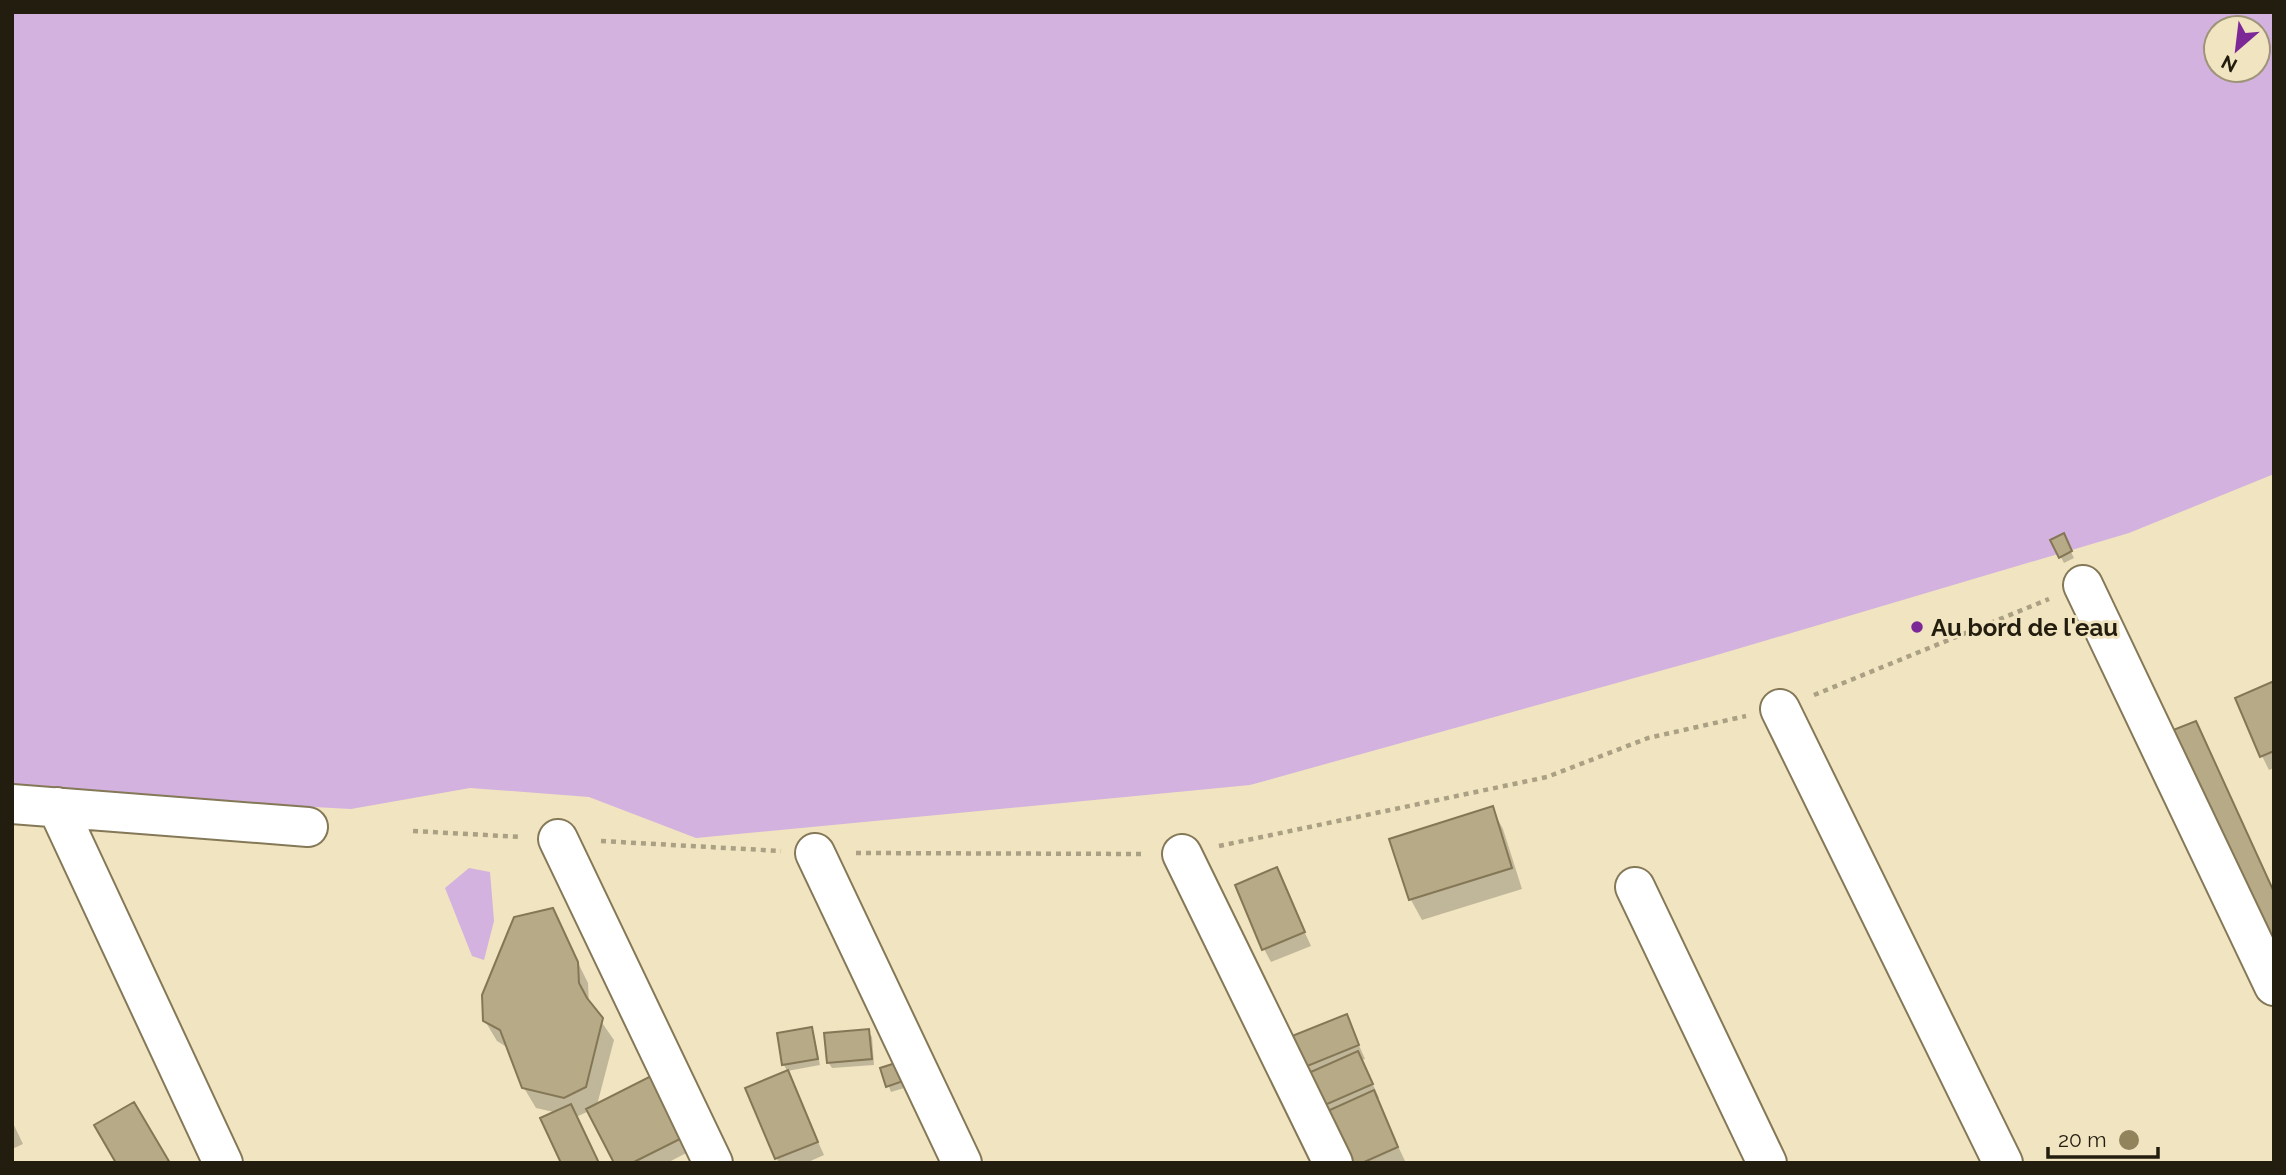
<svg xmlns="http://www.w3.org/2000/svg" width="2286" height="1175" font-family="Raleway,sans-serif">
  <rect width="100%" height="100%" fill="#f1e4c0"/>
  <!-- water -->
  <path fill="#d3b2df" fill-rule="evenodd" d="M12,12H2274V474L2129,533L1710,657L1250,785L696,838L589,797L470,788L351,809L133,797L12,784ZM2216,28H2258V70H2216Z
    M469,868L490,872L494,921L484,960L472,956L445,888Z"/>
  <!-- shadow -->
  <path fill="#0003" d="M2063,536L2074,558L2064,563L2052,541Z
    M2274,683V768L2269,770L2262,756Z
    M2195,723L2206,743L2274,891V960Z
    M1492,809L1503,829L1522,889L1422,920L1411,900L1391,840Z
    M1276,870L1311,946L1271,962L1264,949Z
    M552,910L588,983L589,1004L614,1040L597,1105L655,1077L692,1150L667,1163H616L589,1111L576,1117L536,1108L524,1088L508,1048L497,1041L485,1021Z
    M1346,1016L1365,1059L1362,1060L1379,1098L1376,1099L1405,1161L1400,1163H1345L1301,1068Z
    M811,1029L814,1035L820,1065L787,1071L784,1065Z
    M868,1031L872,1037L874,1065L832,1068L828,1062Z
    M882,1069L914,1085L891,1092Z
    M787,1073L824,1155L806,1163H779L748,1089Z
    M12,1121L23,1144L12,1149Z"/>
  <!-- building -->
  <path fill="#b7aa87" stroke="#847756" stroke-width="2" d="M2064,533L2072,551L2059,558L2050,540Z
    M2274,681V751L2260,757L2235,698Z
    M2196,721L2274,892V958L2168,732Z
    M1493,806L1512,868L1409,900L1389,839Z
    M1277,867L1305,932L1262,950L1235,885Z
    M553,908L578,962L579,983L587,998L603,1018L586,1087L564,1098L522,1088L500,1030L483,1021L482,995L514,917Z
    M1347,1014L1359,1045L1300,1069L1287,1038Z
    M812,1027L818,1059L782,1065L777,1033Z
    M869,1029L872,1059L827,1063L824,1033Z
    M1358,1051L1373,1084L1318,1108L1304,1075Z
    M905,1060L912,1078L886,1087L880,1068Z
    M788,1070L818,1142L775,1159L745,1088Z
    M655,1074L686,1136L632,1163H614L586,1109Z
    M1374,1090L1398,1147L1362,1163H1343L1321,1114Z
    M134,1102L170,1163H116L94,1125Z
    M571,1104L599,1163H561L540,1118Z"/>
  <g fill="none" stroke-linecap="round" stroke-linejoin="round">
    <defs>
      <path id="minor" d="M2083,585L2274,986
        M1780,709L2003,1163
        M12,804L308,827
        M57,807L223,1163
        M558,839L713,1163
        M815,853L962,1163
        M1182,854L1333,1163
        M1635,887L1767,1163"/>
    </defs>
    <!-- minor casing -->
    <use href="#minor" stroke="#847857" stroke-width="42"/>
    <!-- path -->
    <path stroke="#aaa083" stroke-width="4.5" stroke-dasharray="5 5" stroke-linecap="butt" d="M1814,695L2049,599
      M413,831L522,837
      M601,841L781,851
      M1219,846L1547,777L1648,738L1746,716
      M856,853L1145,854"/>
    <!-- minor -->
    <use href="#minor" stroke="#fff" stroke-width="38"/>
  </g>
  <!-- trees -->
  <circle fill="#91835b" cx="2129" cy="1140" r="10"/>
  <!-- markers -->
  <circle fill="#7d2897" stroke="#f1e4c0" stroke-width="2.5" cx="1917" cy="627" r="7"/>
  <g text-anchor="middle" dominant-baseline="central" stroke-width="6" stroke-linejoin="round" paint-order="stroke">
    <!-- poi labels -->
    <g font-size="24" font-weight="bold" fill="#221d0f" stroke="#f1e4c0" text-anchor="start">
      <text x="1931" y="627">Au bord de l'eau</text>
    </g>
  </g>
  <!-- border -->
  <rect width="2286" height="1175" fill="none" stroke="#221d0f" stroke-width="28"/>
  <!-- north arrow -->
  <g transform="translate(2237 49) rotate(208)"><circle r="33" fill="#f1e4c0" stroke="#9e9479" stroke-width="2"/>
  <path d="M0-5L12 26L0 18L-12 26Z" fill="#7d2897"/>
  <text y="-10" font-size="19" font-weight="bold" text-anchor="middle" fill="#221d0f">N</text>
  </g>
  <!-- scale -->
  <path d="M2048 1147v10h110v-10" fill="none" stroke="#221d0f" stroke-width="3.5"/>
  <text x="2058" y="1147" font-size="21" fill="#221d0f" stroke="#f1e4c0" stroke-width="5" paint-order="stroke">20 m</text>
</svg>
